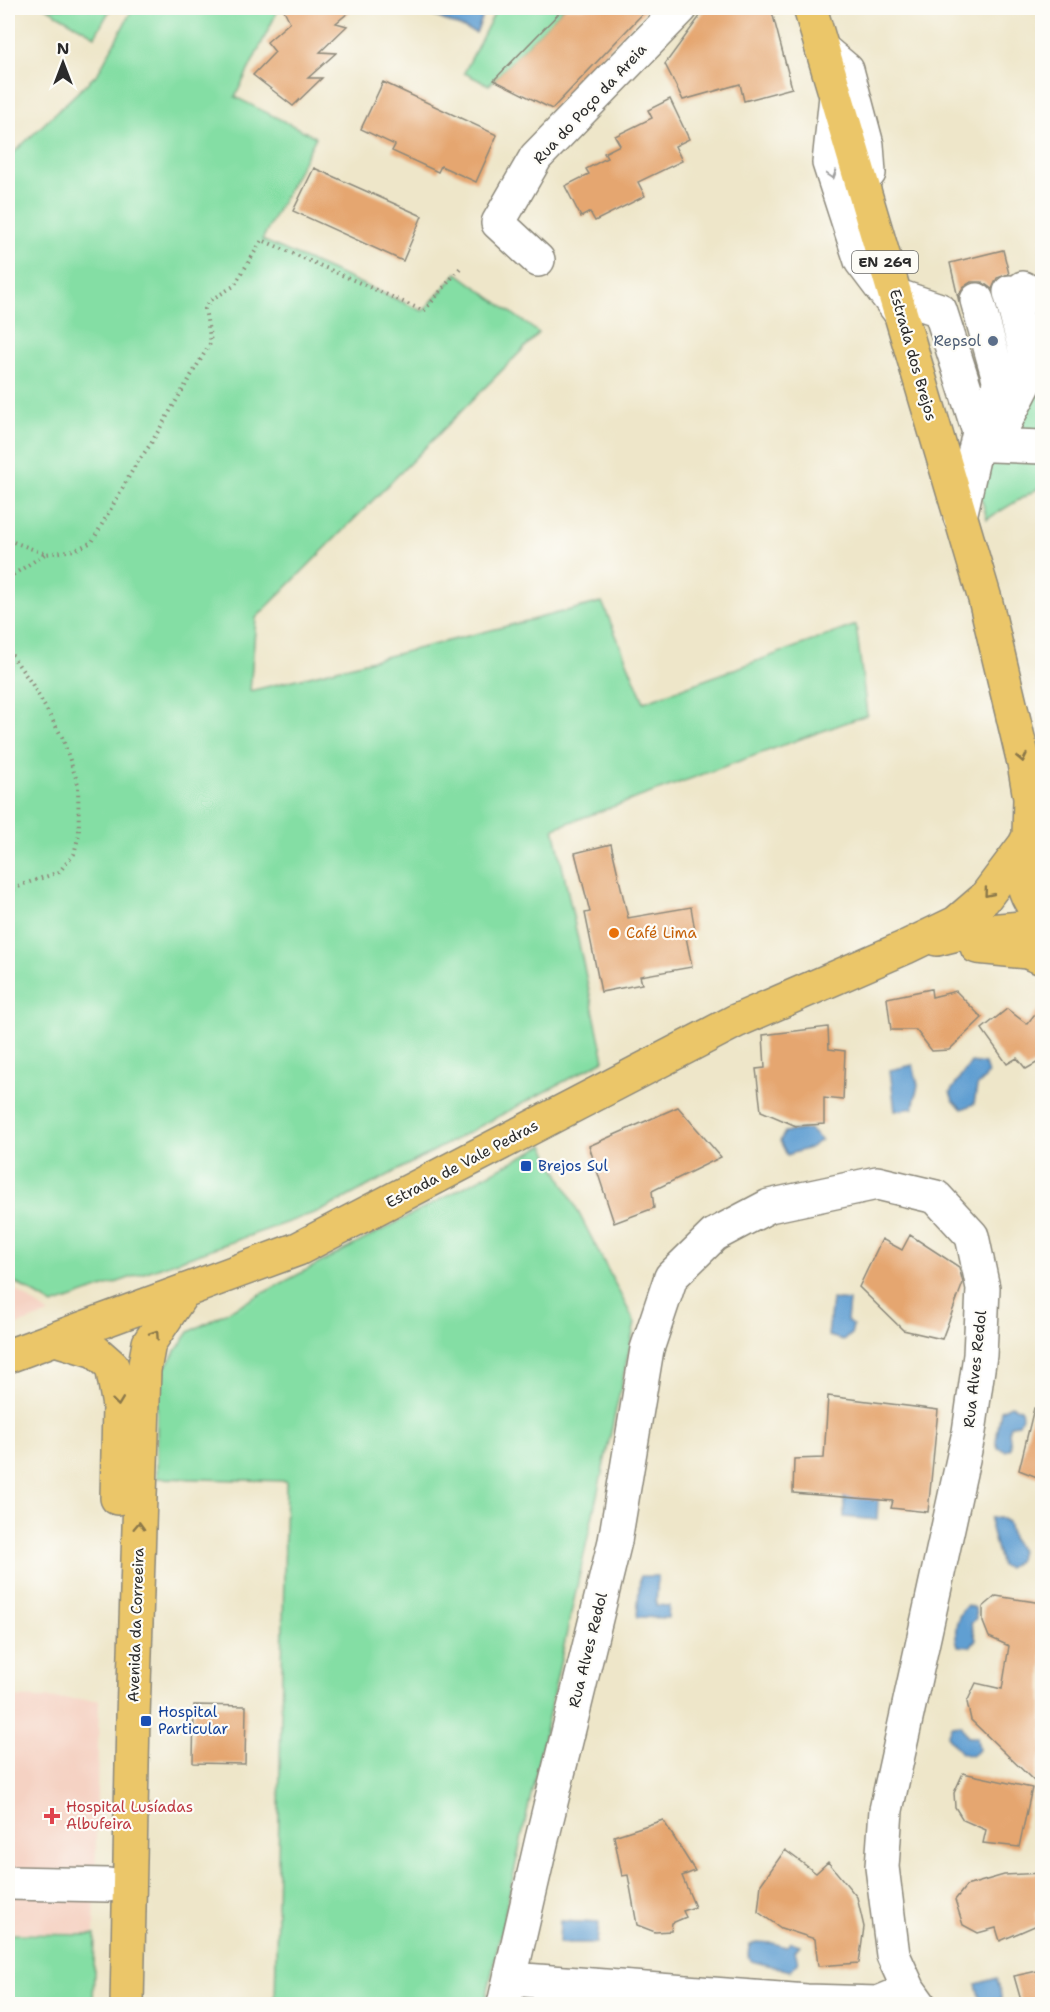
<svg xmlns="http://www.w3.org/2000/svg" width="1050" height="2012" font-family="'Shantell Sans',sans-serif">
  <rect width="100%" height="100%" fill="#fdfcf7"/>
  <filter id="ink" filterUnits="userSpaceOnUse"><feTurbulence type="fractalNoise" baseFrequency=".0167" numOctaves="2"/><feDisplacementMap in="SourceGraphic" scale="12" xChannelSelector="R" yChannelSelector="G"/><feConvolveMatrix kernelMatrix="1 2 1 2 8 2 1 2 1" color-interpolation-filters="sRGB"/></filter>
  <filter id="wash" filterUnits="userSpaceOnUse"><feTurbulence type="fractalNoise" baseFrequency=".008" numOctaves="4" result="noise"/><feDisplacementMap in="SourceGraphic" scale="24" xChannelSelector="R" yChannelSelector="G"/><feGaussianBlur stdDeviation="1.35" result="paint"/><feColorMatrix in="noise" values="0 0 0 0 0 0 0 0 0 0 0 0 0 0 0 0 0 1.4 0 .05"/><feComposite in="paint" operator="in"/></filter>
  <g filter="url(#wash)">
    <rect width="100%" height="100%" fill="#eee6c9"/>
    <!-- built -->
    <path fill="#f5d2c3" d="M8,1284L49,1314L8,1328Z
      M8,1697L99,1700L94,1934L8,1932Z"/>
    <!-- green -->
    <path fill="#84dea4" stroke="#588468" stroke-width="1.5" d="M46,8H111L95,36Z
      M133,8H279L235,97L316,137L262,240L423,311L457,273L539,333L256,618L250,691L602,602L644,702L856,625L867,715L554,828L604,1060L325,1209L53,1305L8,1278V158L98,73Z
      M497,8H564L489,85L464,73Z
      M1042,386V441L1008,430L1025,406Z
      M1009,454L1042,455V486L987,519L978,486L990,466Z
      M544,1145L635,1323L485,2004H275L286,1481L157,1478V1378L189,1332Z
      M8,1934L95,1935L93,2004H8Z"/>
    <!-- water -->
    <path fill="#609fd2" stroke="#46657e" stroke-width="1.5" d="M431,8H475L485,11L476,33L429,14Z
      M971,1062L985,1064L988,1074L977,1087L974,1104L962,1109L953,1100L950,1092Z
      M913,1065L918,1085L913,1108L895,1111L890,1070Z
      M809,1129L821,1140L809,1148L787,1155L780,1141L785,1132Z
      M832,1299L849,1301L847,1321L853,1326L851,1335L843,1340L828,1336Z
      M1011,1405L1021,1409L1022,1417L1019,1424L1011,1425L1009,1432L1011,1448L1006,1451L998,1448L996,1441L1001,1410Z
      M879,1481L877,1520L844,1517V1495Z
      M999,1517L1008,1522L1013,1541L1020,1549L1018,1560L1008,1568L1001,1566L991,1528V1518Z
      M640,1576H658L656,1605L669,1606L668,1618L637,1617Z
      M967,1605L975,1608L976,1618L971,1624L976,1639L970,1647L958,1646C953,1631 956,1616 967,1605Z
      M961,1725L968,1737H977L979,1750L971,1756L961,1753L947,1736L951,1726Z
      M560,1921L599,1923L597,1943H559Z
      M756,1942L773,1943L786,1947L791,1942L800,1945L795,1951L798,1962L790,1971L752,1961L748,1955L749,1946Z
      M997,1978L1000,1990L1002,2004H981L976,1984Z"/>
    <g id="blocks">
      <!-- building -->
      <path fill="#e5a66f" d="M283,8H354L336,23L347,26L320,52L336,53L308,78H322L293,106L253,75L275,52L267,42L290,22Z
        M564,8H648L552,109L494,80Z
        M706,8H771L792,88L744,101L740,84L683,100L665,64Z
        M383,82L497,135L476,182L441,166L438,172L392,151L395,145L361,129Z
        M670,99L689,139L675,146L682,161L638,182L645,196L595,221L590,212L581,217L565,186L589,174L586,169L607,158L604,153L620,145L615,136L652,118L648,110Z
        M314,168L422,216L403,261L293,211Z
        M1003,250L1009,274L997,278L992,289L982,282H971L963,287L959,295V302L950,263Z
        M611,844L628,918L691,907L695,931L685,932L692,967L640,976L642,984L601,992L585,913L590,912L575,853Z
        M931,989L932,997L956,991L982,1018L949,1050L932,1051L916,1030H891L887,998Z
        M1042,1005V1060L1026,1069L1017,1058L1007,1064L982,1029L1007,1009L1027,1024Z
        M828,1027L829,1049L845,1051L843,1100L824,1098V1124L796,1126L761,1111L756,1069L765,1068L763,1035Z
        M678,1107L721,1157L652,1191L654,1208L614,1223L589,1146Z
        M910,1235L959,1267L963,1283L942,1339L903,1330L859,1287L882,1239L902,1250Z
        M828,1396L938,1410L928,1512L891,1508L893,1501L793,1493L794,1459L824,1458Z
        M1034,1408L1042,1409V1479L1019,1470Z
        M996,1596L1042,1603V1754H1040L1034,1781L971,1720L967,1702L976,1683L1002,1689L1009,1646L989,1637L983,1622V1607Z
        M194,1705L246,1706L245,1764L193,1763Z
        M963,1773L1032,1788L1019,1847L983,1843L986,1830L963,1820L955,1807L954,1793Z
        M663,1820L695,1871L682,1876L695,1907L683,1911L686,1917L672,1923L671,1931L655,1932L637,1925L628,1875L622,1876L614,1836Z
        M785,1850L816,1873L828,1862L857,1897L864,1927L859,1963L818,1966L815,1939L781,1928L758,1912L761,1884Z
        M1042,1873V1905L1035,1912L1037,1925L1000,1941L996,1928L978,1933L963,1925L955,1900L966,1886L1004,1875Z
        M1042,1970V2004H1022L1014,1976Z"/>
    </g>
  </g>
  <g filter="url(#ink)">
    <use href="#blocks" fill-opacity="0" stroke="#8c887a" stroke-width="1.5"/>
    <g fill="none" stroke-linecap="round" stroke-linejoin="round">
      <defs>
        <path id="minor" d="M822,49L847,70L867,145L869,173
          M836,96L829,163L861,261L898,310
          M538,260L498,223L536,157L681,8
          M1023,288L1042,299
          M1010,292L1031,372
          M895,295L940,310L979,432L960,517
          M977,300L999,379L992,445L1042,447
          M999,434L1031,372L1042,354
          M8,1883L109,1885
          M511,1979L807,2001L878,2003L909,1990
          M504,2004L542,1839L615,1541L647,1349L671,1277L714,1235L769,1206L877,1183L936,1197L972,1236L983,1288L980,1355L969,1432L886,1810L882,1867L893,1955L909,1990L919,2004"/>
        <path id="major" d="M810,8L985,599L1024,763L1030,798L1029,835
          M1027,840C1023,847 1023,852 1022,859C1021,886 1026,898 1042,918
          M937,939L957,934L1042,926
          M977,947L1027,952L1042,958
          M55,1339L95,1351L112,1366L119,1406L117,1498
          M8,1356L298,1249L736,1021L906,947L956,923L984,899L1023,847
          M127,2004L133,1717L144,1370L149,1343L183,1292"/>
      </defs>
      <!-- minor casing -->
      <use href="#minor" stroke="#8c887a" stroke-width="36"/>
      <!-- major casing -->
      <use href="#major" stroke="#8c887a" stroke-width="36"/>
      <!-- path -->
      <path stroke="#8c887a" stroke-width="4" stroke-dasharray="1.5 4.5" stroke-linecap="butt" d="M8,540L46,554L75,550L92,542L135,466L150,445L211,342L205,309L209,301L234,286L262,240L424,311L461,267
        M8,578L45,554
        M8,650L32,684L62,737L78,784L79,834L74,854L59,872L24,884L8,893"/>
      <!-- minor -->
      <use href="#minor" stroke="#fff" stroke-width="33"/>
      <!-- major -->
      <use href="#major" stroke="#ebc669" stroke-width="33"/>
    </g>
    <!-- one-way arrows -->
    <defs><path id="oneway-chevron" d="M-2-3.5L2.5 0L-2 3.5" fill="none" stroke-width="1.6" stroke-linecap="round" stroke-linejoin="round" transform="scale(1.5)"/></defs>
    <use stroke="#a0a0a0" href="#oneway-chevron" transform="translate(832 175) rotate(72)"/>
    <g stroke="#8b784a">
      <use href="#oneway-chevron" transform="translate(1022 758) rotate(78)"/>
      <use href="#oneway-chevron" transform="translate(988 893) rotate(130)"/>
      <use href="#oneway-chevron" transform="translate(155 1334) rotate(-56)"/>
      <use href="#oneway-chevron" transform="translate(118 1402) rotate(83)"/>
      <use href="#oneway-chevron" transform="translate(139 1526) rotate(-88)"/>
    </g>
  </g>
  <!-- markers -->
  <circle fill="#5c6f8a" stroke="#fdfcf7" stroke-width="2" cx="993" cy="341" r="6"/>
  <circle fill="#e8710a" stroke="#fdfcf7" stroke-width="2" cx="614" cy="933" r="6"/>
  <g fill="#1a4fb4" stroke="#fdfcf7" stroke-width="2">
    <rect x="520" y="1160" width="12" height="12" rx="3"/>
    <rect x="140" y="1715" width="12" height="12" rx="3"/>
  </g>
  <path fill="#e0444e" stroke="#fdfcf7" stroke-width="2" d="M49 1807h6v6h6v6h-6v6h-6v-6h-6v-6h6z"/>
  <g text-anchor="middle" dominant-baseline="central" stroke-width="4.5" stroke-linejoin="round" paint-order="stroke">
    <!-- shield labels -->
    <rect fill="#fdfcf7" stroke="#6a6a68" stroke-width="1.5" x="852" y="251" width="66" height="22" rx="4.5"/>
    <g font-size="14" font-weight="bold" fill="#2b2b2b">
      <text x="885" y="262">EN 269</text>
    </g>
    <!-- street labels -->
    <g font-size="15" fill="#2b2b2b" stroke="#fdfcf7">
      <text transform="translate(590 104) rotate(-47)">Rua do Poço da Areia</text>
      <text transform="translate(913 355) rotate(74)">Estrada dos Brejos</text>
      <text transform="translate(462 1164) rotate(-28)">Estrada de Vale Pedras</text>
      <text transform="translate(975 1369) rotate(-84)">Rua Alves Redol</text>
      <text transform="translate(136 1625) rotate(-88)">Avenida da Correeira</text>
      <text transform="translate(588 1650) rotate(-76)">Rua Alves Redol</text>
    </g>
    <!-- service labels -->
    <g font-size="15" fill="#4e5e75" stroke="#fdfcf7" text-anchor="end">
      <text x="981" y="341">Repsol</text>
    </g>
    <!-- food labels -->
    <g font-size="15" fill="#c56008" stroke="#fdfcf7" text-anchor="start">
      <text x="626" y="933">Café Lima</text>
    </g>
    <!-- transit labels -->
    <g font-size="15" fill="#164399" stroke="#fdfcf7" text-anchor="start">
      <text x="538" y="1166">Brejos Sul</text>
      <text x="158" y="1712">Hospital<tspan x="158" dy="17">Particular</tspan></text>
    </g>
    <!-- health labels -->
    <g font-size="15" fill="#be3a42" stroke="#fdfcf7" text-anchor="start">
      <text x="66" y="1807">Hospital Lusíadas<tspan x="66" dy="17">Albufeira</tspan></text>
    </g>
  </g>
  <!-- margin -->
  <rect width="1050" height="2012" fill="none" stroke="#fdfcf7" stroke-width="30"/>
  <!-- north arrow -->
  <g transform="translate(63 63)" stroke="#fdfcf7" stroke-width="4.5" paint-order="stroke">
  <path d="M0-4.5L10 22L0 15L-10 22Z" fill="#2b2b2b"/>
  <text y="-9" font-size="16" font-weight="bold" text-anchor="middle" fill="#2b2b2b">N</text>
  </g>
</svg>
